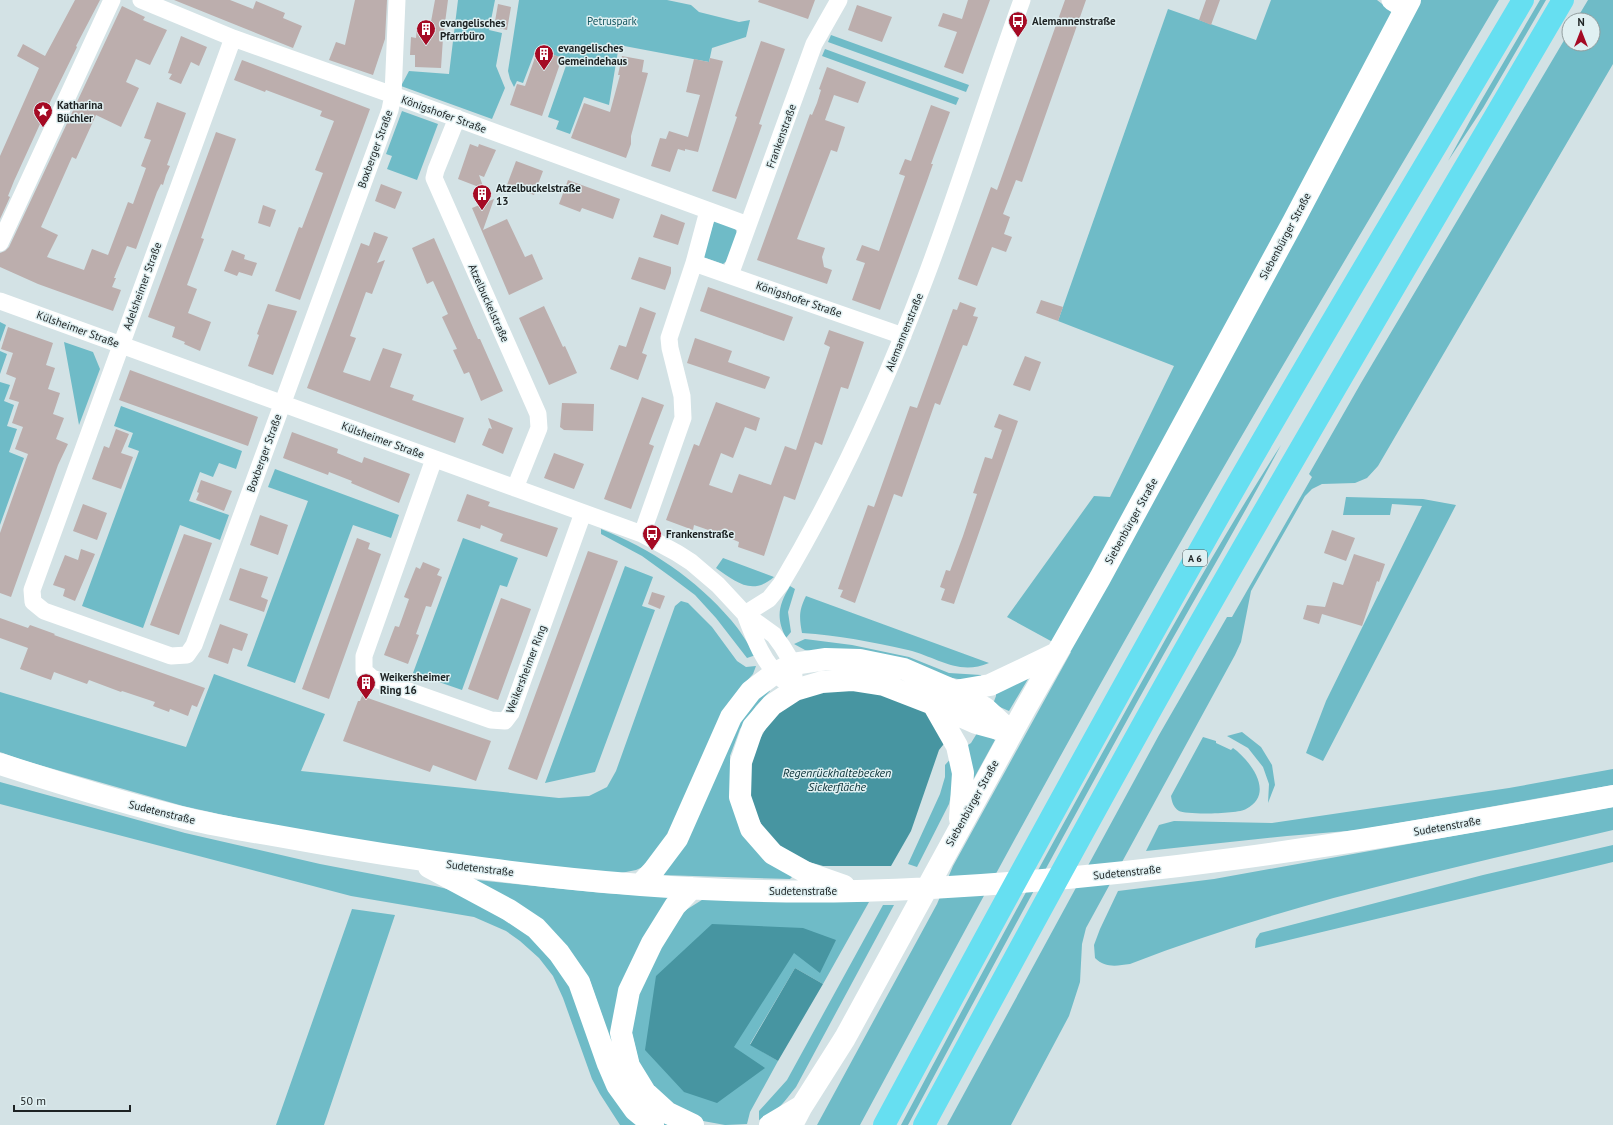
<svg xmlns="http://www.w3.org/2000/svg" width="1613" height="1125" font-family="'PT Sans',sans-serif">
  <rect width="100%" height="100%" fill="#d3e2e5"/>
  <!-- green -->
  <path fill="#6fbbc7" d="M458,0H495L489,30L502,33L496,66L505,88L492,119L401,86L409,71L449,74Z
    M519,0H667L691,5L699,12L739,22L750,20L746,37L712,48L709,62L619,45L609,105L584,97L570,134L556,129L559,121L548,117L568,60L536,49L523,83L517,81L514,87L510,79L508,71Z
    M1271,0H1377L1409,25L1408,0H1499C1399,170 1297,339 1199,510C1082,713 971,919 860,1125H817L937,904L953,866L1071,652L1007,617L1094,496L1110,497L1174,366L1058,321L1168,9L1256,40Z
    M1540,0H1546L1483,108L1448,161L1478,106Z
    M1588,0H1613V64L1378,466L1367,478L1355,483L1322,484L1312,489L1305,496L1251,591L1241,642L1235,655L1086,928L1082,944L1080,982L1069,1016L1011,1125H947L1159,735L1227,617H1232L1312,477L1309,474L1361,383L1569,32V44H1593V20H1576Z
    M831,35L969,85L966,92L828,42Z
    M825,49L959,98L956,105L822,56Z
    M402,111L438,124L417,180L387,169L392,156L386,154Z
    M714,221L735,228L737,233L729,259L723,264L703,257Z
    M0,322L6,325L0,342Z
    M64,342L93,352L100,369L79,425Z
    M0,351L7,354L0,374Z
    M0,382L10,385L4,401L14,405L7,426L17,429L9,452L24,458L0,525Z
    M121,406L242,451L236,469L219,463L213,477L200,472L189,501L229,515L220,540L180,525L143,628L82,606L139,451L128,447L133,433L114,426Z
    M1281,445C1234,533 1184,617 1136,704C1059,844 983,984 908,1125H901C974,987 1049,849 1125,712C1175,622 1225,532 1281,445Z
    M275,469L399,515L391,538L353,525L295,683L247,666L308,501L268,487Z
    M1346,497L1423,499L1456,505L1323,761L1306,753L1326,701L1422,506L1392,504L1390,515H1343Z
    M601,529C650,548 696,579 731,620C740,630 747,643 756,655L747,658L716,618L695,595L671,577L642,556L601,534Z
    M463,538L518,558L507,587L500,585L462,690L413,673Z
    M723,558L774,577C752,596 736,582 716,568Z
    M625,566L653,577L642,606L655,610L595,772L545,783Z
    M790,586L795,589L788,612L791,632L786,638C776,618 778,606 790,586Z
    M806,596L989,663C958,676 937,657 908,650C872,642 838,635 802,633C799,617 799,610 806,596Z
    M681,601L688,603L712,627L737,661L746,667L756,666L753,674L745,683L669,838L647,865L636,870L616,874L440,855L273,826L183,806L22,760L0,752V692L186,747L214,674L325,714L301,771L559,798L589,796L607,787L616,771L675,606Z
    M805,639L852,645L909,657L949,673L981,675L983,680L958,679L805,650L794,644Z
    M1024,678L1028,679L1009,711L993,704L996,696V691Z
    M770,688V691L756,706L740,729L730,756V786L795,874L790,879L662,875L746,706Z
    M979,730L995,740L973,780L965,747L971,743Z
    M1242,732L1261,747L1272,765L1275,785L1268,803L1269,784L1263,767L1248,748L1227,736Z
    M1203,737L1216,741V743L1231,750L1233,748C1250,760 1276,794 1246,809C1239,814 1186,815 1179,811C1173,807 1172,802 1171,796Z
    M954,755L953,786L949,804L917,867L908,864L940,794L945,777V765Z
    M1613,769V785L1359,830L1287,836L1146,851L1159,825L1174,821L1272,823L1509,788Z
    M0,782L185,833L320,864L435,886L455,891L534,937L556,960L641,1125H620L600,1094L592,1079L563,998L553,976L539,958L520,941L506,931L474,917L351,896L0,804Z
    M1613,807V830C1451,869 1286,903 1130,964C1116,966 1105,968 1095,958L1094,945L1100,929L1118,891L1214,879Z
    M1613,845V862L1255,948L1256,939L1260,933L1483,875Z
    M468,879L602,893L672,897L616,1054L676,1125H664L648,1114L627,1090L589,978Z
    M705,898L869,902L823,984L795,968L750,1044L778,1061L750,1112L747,1124L725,1125L703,1121L681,1112L659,1097L641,1071L629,1021L634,995L678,915Z
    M883,905H894L796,1087C784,1102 778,1112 759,1120V1111L787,1080Z
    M352,909L395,915L324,1125H276Z"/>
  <!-- water -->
  <path fill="#4795a1" d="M847,687C877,692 911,696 933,719C938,725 942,734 947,740L939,750L911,831L891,866H823L795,858L767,835L751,804L749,769L757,744L773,716L793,702L819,690Z
    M712,924L803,928L836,940L820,973L794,953L734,1047L765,1068L717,1103L684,1092L645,1050L656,976Z
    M795,968L823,984L778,1061L750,1045Z"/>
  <!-- building -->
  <path fill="#bcaead" d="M75,0H100L76,46L77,47L51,100L14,181L8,196L10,197L0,219V156L39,68L17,56L23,44L45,56Z
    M174,0H230L253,9L256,1L285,13L283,18L302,26L293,48Z
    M355,0H387L385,39L373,75L329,60L336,42L345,45Z
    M435,0H448L443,38L441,68L415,67V55H410L411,37L416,38L417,26L430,27Z
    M759,0H815L808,19L758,2Z
    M968,0H990L963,74L944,67L957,32L938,26L943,13L962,19Z
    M1065,0H1086L1022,182L1016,180L1003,214L1010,217L1004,234L1012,237L1006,252L992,247L977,286L958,279L991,187L997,190Z
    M1206,0H1220L1211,25L1199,20Z
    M498,4L511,7L507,30L494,27Z
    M857,5L892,17L882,42L848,30Z
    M122,6L145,17L143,20L167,30L150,65L136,59L126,82L139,88L121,127L96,115L76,159L72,157L41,227L58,235L47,257L84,270L92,249L108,255L128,202L133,204L146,168L141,166L151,140L144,138L157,102L186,113L167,165L170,166L166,175L163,185L161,184L157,192L136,249L127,246L114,278H116L112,287L121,290L113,311L38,284L0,267V253L5,251L9,247Z
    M181,36L207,47L199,66L191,62L181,84L169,79L172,74L168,73Z
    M761,41L785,49L759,124L762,125L736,199L712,191L737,117L735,116Z
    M538,49L562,58L542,116L510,105L517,84L525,86Z
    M622,56L644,60L642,72L648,73L631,136V144L626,158L571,138L584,103L610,112L620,75H618Z
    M710,58L723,61L698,152L685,149V151L678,149L670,172L651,166L660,138L666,139L669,131L688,137L700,95L686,92L694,59L709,62Z
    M242,60L370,109L300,300L275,291L299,227L302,228L323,173L315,170L334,121L320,116L322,111L266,90L265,92L234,80Z
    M827,67L866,82L858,103L834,95L825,120L845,127L837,152L831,150L797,239L825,248L822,257L824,267L832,270L827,284L757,260L810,114L812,115L817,103L821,90L819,89Z
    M931,105L950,112L931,164H933L926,184L880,310L852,300L865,263L856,260L862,245L879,251L905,176L899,174L905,159L911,161Z
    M216,132L236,139L201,238L204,239L187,285L197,289L188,313L211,322L200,351L184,344L185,342L172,337L175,327L148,317Z
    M470,144L478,147L479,144L496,150L484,177L479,175L484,189L458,179Z
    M516,161L543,171L534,195L507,185Z
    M568,180L620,199L613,219L582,208L580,212L559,204Z
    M381,184L402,192L395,209L375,201Z
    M494,199L483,230L507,219L525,257L532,254L543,279L509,295L472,208Z
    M263,205L276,210L270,227L258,223Z
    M661,214L685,223L678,245L653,237Z
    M374,232L388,237L377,263L385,260L372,294L366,292L350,336L356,338L343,372L370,381L383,348L402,354L390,387L414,395L412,400L464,418L455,443L307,388L361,243L369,246Z
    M434,238L478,339H480L503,391L481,401L469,372L464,374L453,350L457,349L442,317L448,314L433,281L427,284L412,248Z
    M232,250L245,255L244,259L257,263L252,276L239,272L237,276L224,271Z
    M639,257L671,267V273L665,290L631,279Z
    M708,287L793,317L784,341L700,311Z
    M1041,300L1063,307L1058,321L1036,313Z
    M960,302L976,308L973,316L978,317L967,346L963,345L940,405L935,403L902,497L894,494L855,603L840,597L843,590L838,589L868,505L874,507L910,406L917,408L953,309L957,310Z
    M268,304L297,311L273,375L248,366L259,335L257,334Z
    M544,306L563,347L565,346L577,373L549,385L519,318Z
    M640,307L656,313L642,353L647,355L638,380L610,369L619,345L626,347Z
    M8,327L53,343L46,365L55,368L48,389L60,393L53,414L64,418L56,439L68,444L58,465L11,597L0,593V533L28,454L15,449L23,427L12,423L19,402L9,399L16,378L6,374L13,353L1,349Z
    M829,330L864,342L848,389L841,387L822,445L815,442L795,500L784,496L764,556L738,547L739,542L717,533L694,525L693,530L666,520L694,444L699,446L716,402L760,418L756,431L745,427L733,458L721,453L709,485L732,493L739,474L771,485L785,446L796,450L830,347L824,344Z
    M695,338L732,351L728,362L770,377L765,389L687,363Z
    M1025,356L1041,362L1030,391L1013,385Z
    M130,370L258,417L248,446L119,400Z
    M642,397L664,405L649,444L654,446L631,509L604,499Z
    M562,403L594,404L593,431L564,430L560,427Z
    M999,414L1018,421L954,604L941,600L945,589L940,587L946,570L950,571L963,536L977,494L973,493L985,457L992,459L1002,430L994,427Z
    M488,418L513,428L503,454L482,445L489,428L492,429Z
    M116,429L129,434L121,453L133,457L121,489L92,479L104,446L109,448Z
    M292,432L338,449L337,453L362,463L364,457L410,474L399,503L351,483L352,481L329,472L328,475L283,458Z
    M554,453L584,464L574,489L544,478Z
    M201,480L232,491L224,511L196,500L199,493L197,492Z
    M467,494L490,502L488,506L558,528L547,557L500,541L503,534L481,525L480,529L457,521Z
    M83,504L107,513L97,540L73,531Z
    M260,515L288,525L278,555L250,545Z
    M1332,530L1355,538L1346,561L1324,553Z
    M184,534L212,543L179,635L150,625Z
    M357,538L370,543L368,549L381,554L329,699L302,689Z
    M81,549L95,554L75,601L63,596L65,589L53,585L65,555L78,560Z
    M588,551L618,561L537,780L508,769Z
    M1354,554L1385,564L1379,582L1377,581L1362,626L1322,614L1319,624L1303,619L1307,605L1325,607L1333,582L1343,585Z
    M423,562L440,569L437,575L442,577L431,607L426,606L416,634L419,635L408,664L384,655L395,626L399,627L409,599L404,597L416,567L420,569Z
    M240,568L268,577L261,597L268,600L264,612L229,600Z
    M652,592L665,596L660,609L648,604Z
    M501,598L531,609L498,700L468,689Z
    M0,618L28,628L30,625L55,634L54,635L205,688L197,707L192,705L188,716L170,709L169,712L153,706L155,702L122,691L121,692L89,680L87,684L54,672L51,680L20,669L28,648L0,638Z
    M220,624L248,634L242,651L233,648L228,664L208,657Z
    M362,696L491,741L476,781L433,765L430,772L343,741L358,701H360Z"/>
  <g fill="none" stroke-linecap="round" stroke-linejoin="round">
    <!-- minor -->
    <path stroke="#fff" stroke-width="17" d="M141,0L233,38L393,95L748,225
      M233,38L32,590L33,602L44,611L171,656L187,655L194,645L390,110L393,95L397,0
      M457,118L436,170L434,178L538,414L539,428L515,488
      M0,243L112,0
      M694,263L903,336
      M730,275L814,44L839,0
      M0,301L642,534L677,553L691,562L718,585L745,614L774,635L782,646L793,664L795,690
      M434,459L364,656V671L372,678L491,720L505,721L511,713L583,513
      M642,534L683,418L682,396L670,348L669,338L694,263L708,211
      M745,614L769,599L781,584C839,487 885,385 925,279C960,187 988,93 1022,0
      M745,614C754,638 763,663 783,680"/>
    <!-- tertiary -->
    <path stroke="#fff" stroke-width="21" d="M1392,0L1405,8"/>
    <!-- secondary -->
    <path stroke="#fff" stroke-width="22" d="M955,691L990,685L1057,653
      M933,704L957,746L963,773L960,819
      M0,764C62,784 125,804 189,819C218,826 248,831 278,836C348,849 418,860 488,869C610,885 734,894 857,891C1111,884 1363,843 1613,796
      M429,867L509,910L536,928L559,953L579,982L608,1064L617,1085L635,1110L653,1125
      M640,885L653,871L677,839L731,717L751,691L775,673L793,664L826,659L860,660L904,669L955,691L985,708L1012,733
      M844,886L807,873L773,854L751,829L740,797L741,762L753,727L772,705L795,690L822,682L852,680L884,685L933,704L976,723L1009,732
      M692,888L675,906L652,943L629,991L621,1033L629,1066L645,1092L668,1113L693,1125
      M770,1125L802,1106
      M792,1125L802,1106L845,1038L1025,709L1100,578L1293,222L1410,0"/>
    <!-- motorway -->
    <path stroke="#66dff1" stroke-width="22" d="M884,1125C998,913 1113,702 1232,493C1327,327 1426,164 1523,0
      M924,1125C1013,961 1101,797 1193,635C1314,422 1439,212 1563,0"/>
  </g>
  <!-- icons -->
  <defs>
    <symbol id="bus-pin" viewBox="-11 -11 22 30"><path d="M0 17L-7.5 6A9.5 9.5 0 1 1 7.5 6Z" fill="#a50a24" stroke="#e0f0f2"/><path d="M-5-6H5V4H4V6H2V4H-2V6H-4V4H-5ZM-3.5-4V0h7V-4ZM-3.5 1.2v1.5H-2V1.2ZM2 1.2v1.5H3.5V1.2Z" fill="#fff"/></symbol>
    <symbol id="building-pin" viewBox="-11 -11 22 30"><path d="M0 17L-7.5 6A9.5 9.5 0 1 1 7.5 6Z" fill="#a50a24" stroke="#e0f0f2"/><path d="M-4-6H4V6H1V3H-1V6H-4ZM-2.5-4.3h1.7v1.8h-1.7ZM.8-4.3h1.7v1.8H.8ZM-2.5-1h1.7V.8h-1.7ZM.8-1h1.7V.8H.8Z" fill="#fff"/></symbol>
    <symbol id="sight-pin" viewBox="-11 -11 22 30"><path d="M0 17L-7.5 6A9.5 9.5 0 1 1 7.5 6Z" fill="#a50a24" stroke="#e0f0f2"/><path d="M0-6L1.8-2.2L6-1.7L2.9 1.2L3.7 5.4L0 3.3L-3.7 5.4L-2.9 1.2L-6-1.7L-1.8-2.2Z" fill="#fff"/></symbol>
  </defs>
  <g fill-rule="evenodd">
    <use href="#bus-pin" x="1007" y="10" width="22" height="30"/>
    <use href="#building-pin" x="415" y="18" width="22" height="30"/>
    <use href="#building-pin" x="533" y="43" width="22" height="30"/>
    <use href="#sight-pin" x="32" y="100" width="22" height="30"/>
    <use href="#building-pin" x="471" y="183" width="22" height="30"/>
    <use href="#bus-pin" x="641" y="523" width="22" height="30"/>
    <use href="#building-pin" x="355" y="672" width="22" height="30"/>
  </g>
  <g text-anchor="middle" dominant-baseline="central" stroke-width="3" stroke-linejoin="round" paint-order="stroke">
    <!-- shield labels -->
    <rect fill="#e0f0f2" stroke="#586061" stroke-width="1" x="1183" y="550" width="24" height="16" rx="3"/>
    <g font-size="10" font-weight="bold" fill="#1d2223">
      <text x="1195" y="558">A 6</text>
    </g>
    <!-- park labels -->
    <g font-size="11" fill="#145760" stroke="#e0f0f2">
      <text x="612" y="21">Petruspark</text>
    </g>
    <!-- poi labels -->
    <g font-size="11" font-weight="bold" fill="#1d2223" stroke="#e0f0f2" text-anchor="start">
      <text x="1032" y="21">Alemannenstraße</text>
      <text x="440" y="23">evangelisches<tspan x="440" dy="13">Pfarrbüro</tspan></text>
      <text x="558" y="48">evangelisches<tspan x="558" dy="13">Gemeindehaus</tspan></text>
      <text x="57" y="105">Katharina<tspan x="57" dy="13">Büchler</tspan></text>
      <text x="496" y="188">Atzelbuckelstraße<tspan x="496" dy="13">13</tspan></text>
      <text x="666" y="534">Frankenstraße</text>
      <text x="380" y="677">Weikersheimer<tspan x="380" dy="13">Ring 16</tspan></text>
    </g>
    <!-- street labels -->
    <g font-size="11" fill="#1d2223" stroke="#e0f0f2">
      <text transform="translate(444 114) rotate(20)">Königshofer Straße</text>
      <text transform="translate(781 136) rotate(-70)">Frankenstraße</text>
      <text transform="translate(375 149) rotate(-70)">Boxberger Straße</text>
      <text transform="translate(1285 236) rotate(-62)">Siebenbürger Straße</text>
      <text transform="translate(142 286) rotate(-70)">Adelsheimer Straße</text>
      <text transform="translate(799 299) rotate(19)">Königshofer Straße</text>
      <text transform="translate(489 303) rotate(66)">Atzelbuckelstraße</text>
      <text transform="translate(78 329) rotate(20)">Külsheimer Straße</text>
      <text transform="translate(904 332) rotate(-68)">Alemannenstraße</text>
      <text transform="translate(383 440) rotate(20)">Külsheimer Straße</text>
      <text transform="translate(264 453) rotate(-70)">Boxberger Straße</text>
      <text transform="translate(1131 521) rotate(-61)">Siebenbürger Straße</text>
      <text transform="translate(526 669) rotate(-69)">Weikersheimer Ring</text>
      <text transform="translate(972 803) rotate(-61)">Siebenbürger Straße</text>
      <text transform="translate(162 812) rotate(14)">Sudetenstraße</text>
      <text transform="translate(1447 826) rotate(-10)">Sudetenstraße</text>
      <text transform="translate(480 868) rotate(7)">Sudetenstraße</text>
      <text transform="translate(1127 872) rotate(-6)">Sudetenstraße</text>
      <text x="803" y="891">Sudetenstraße</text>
    </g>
    <!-- water labels -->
    <g font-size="12" font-style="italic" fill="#0a3137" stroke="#e0f0f2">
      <text x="837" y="772">Regenrückhaltebecken<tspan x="837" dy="14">Sickerfläche</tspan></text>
    </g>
  </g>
  <!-- north arrow -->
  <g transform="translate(1581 32)"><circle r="19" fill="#e0f0f2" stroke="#929e9f"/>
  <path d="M0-3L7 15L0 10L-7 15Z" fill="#a50a24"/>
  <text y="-6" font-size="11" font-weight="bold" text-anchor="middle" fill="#1d2223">N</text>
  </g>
  <!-- scale -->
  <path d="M14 1105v6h116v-6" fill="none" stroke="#1d2223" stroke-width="2"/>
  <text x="20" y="1105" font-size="12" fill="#1d2223" stroke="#e0f0f2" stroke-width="3" paint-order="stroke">50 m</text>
</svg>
